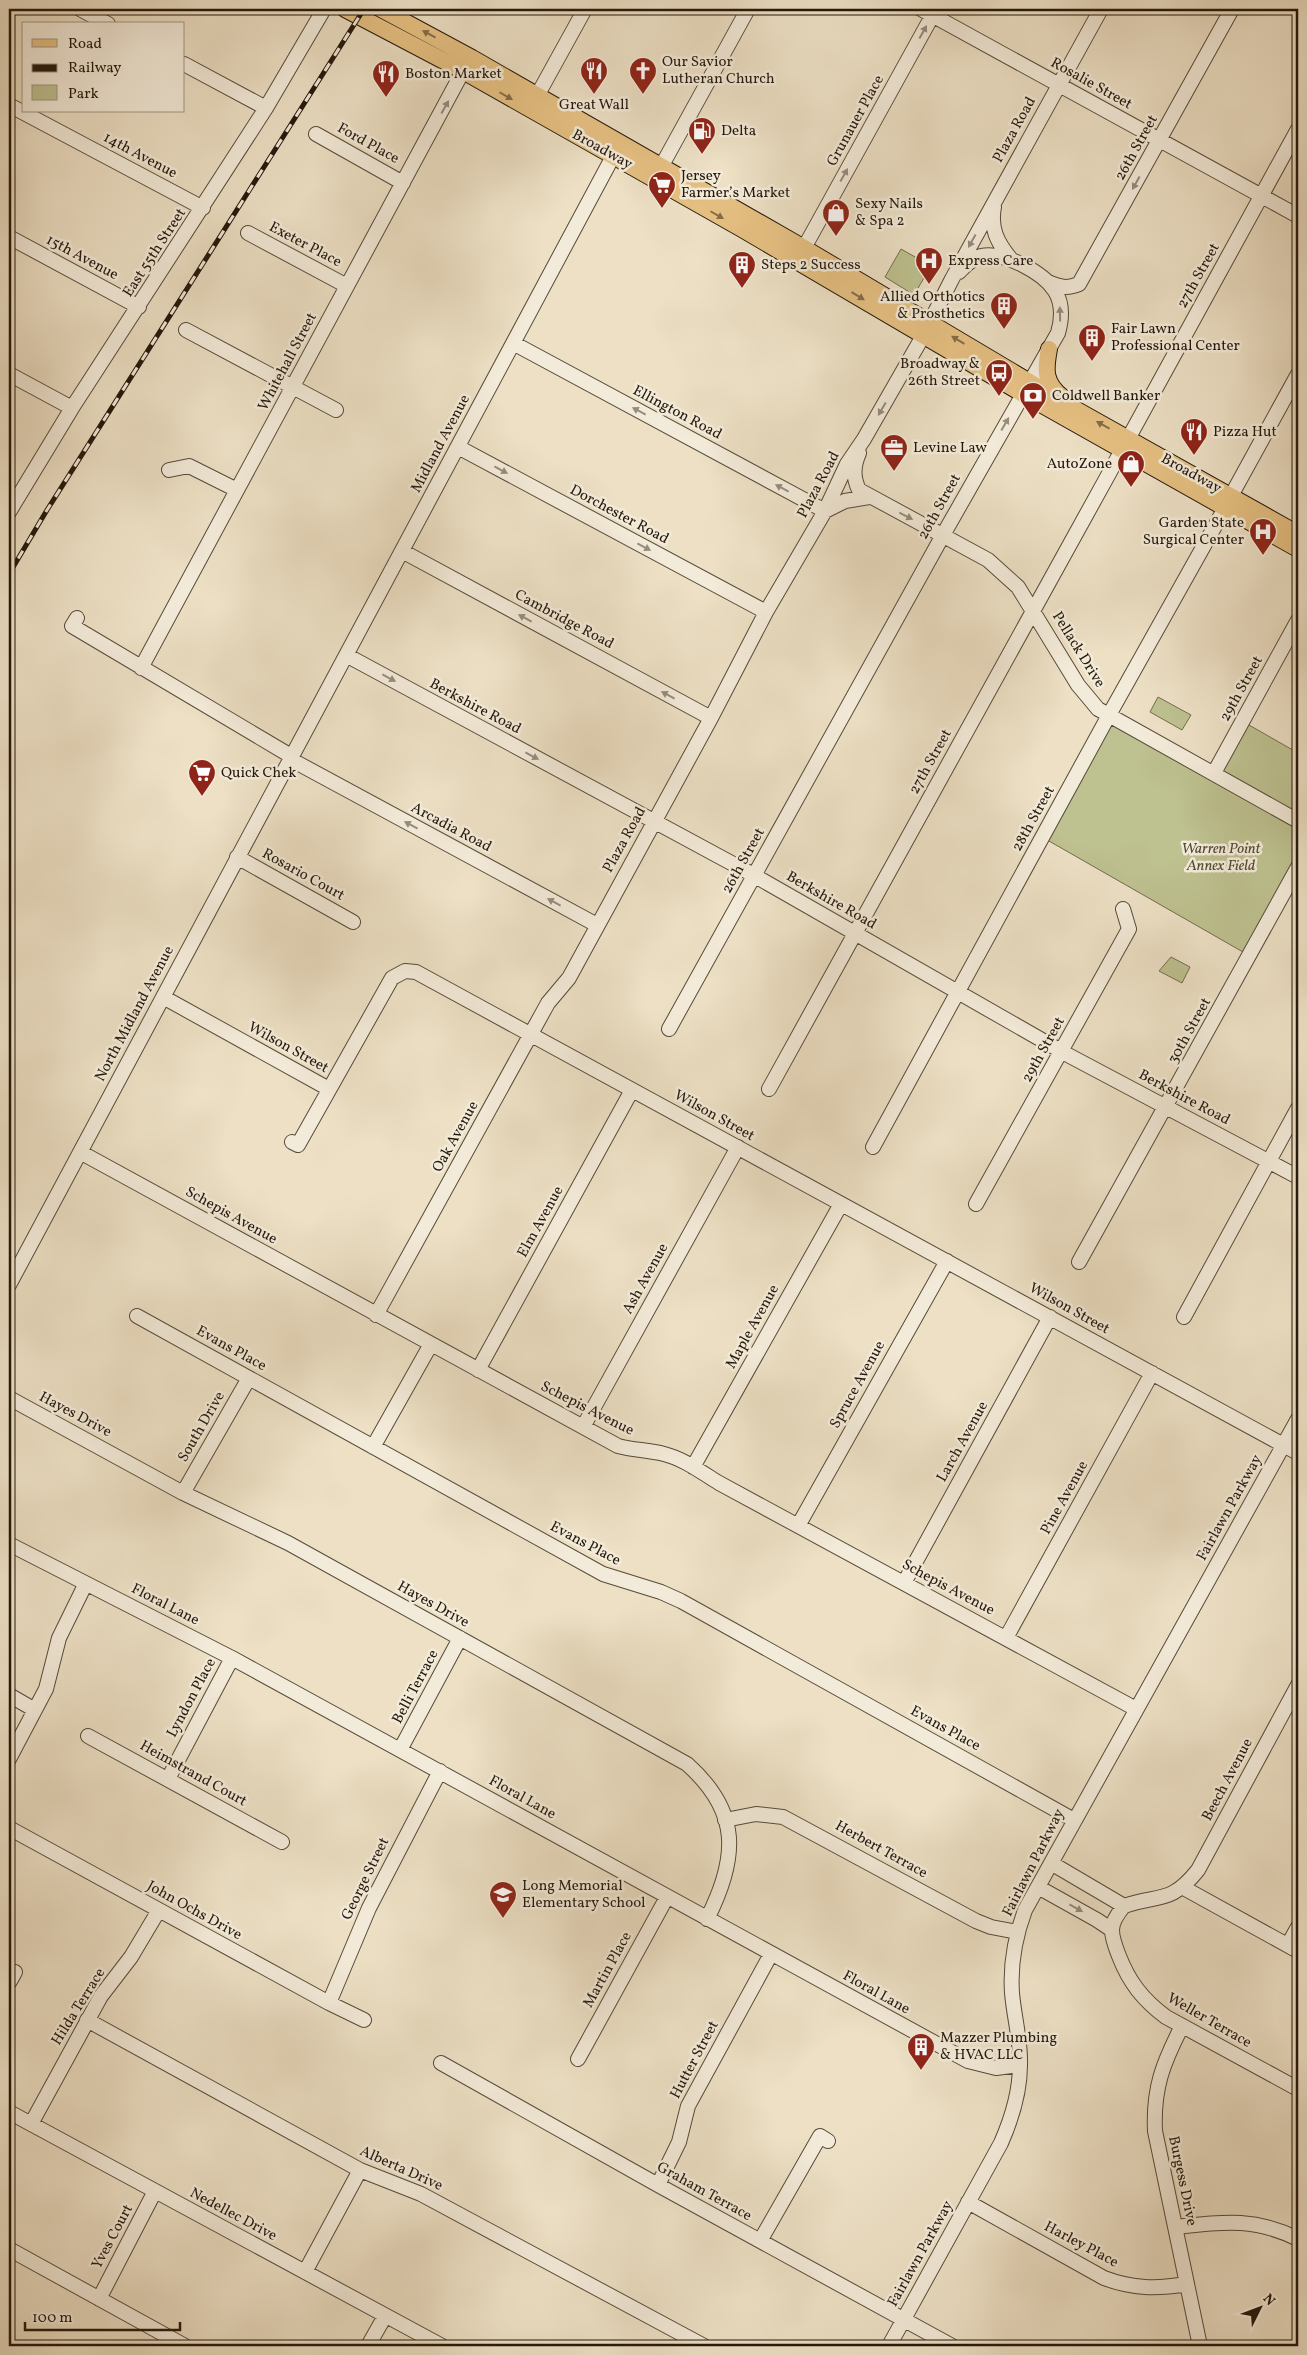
<svg xmlns="http://www.w3.org/2000/svg" width="1307" height="2355" font-family="Vollkorn,serif">
  <rect width="100%" height="100%" fill="#ede0c5"/>
  <filter id="stains"><feTurbulence type="fractalNoise" baseFrequency=".004" numOctaves="4"/><feColorMatrix values="0 0 0 0 .2 0 0 0 0 .09 0 0 0 0 .02 0 0 0 .5 -.17"/></filter>
  <radialGradient id="worn" r=".72"><stop offset=".6" stop-color="#630" stop-opacity="0"/><stop offset="1" stop-color="#630" stop-opacity=".3"/></radialGradient>
  <!-- green -->
  <path fill="#bec190" stroke="#716c4e" d="M901,249L931,266L914,295L885,277Z
    M1158,697L1191,715L1182,730L1150,712Z
    M1109,715L1213,773L1242,721L1298,753V867L1250,956L1042,837Z
    M1171,957L1190,967L1182,983L1159,971Z"/>
  <g fill="none" stroke-linecap="round" stroke-linejoin="round">
    <defs>
      <path id="minor" d="M80,9L108,24
        M921,9L1298,216
        M184,64L266,108
        M537,96L585,9
        M9,105L203,208
        M316,134L403,183
        M661,167L748,9
        M994,207C990,228 997,242 1010,258
        M248,233L347,286
        M9,237L139,307
        M804,248L936,9
        M1048,282C1060,287 1067,289 1079,284L1232,9
        M186,330L336,410
        M513,343L825,511
        M9,374L72,408
        M1128,439L1298,129
        M458,447L766,612
        M859,453C853,467 853,477 859,490L988,560L1018,587L1078,685L1098,709L1298,821
        M169,470L189,466L237,490
        M1231,496L1298,374
        M825,511L845,501L869,497
        M9,512L72,408L266,108L324,9
        M402,551L711,718
        M77,618L72,626L291,756
        M346,655L748,872L1068,1055L1298,1177
        M141,668L463,71
        M290,759L597,925
        M1214,773L1298,620
        M237,857L353,922
        M163,997L329,1089
        M669,1029L943,535L1058,333C1062,319 1063,304 1055,291C1043,272 1003,251 981,256C972,258 965,266 959,272
        M769,1089L1122,450
        M292,1142L298,1145L392,978L405,971L416,972L1298,1453
        M873,1147L1109,715L1225,508
        M80,1152L618,1446C633,1450 648,1450 664,1454C684,1459 701,1472 719,1483L1136,1709
        M976,1204L1129,929L1123,909
        M1079,1262L1298,867
        M9,1285L618,147
        M376,1315L548,1003L569,978L711,718L766,612L825,511L847,464L864,439L923,336L952,279L1101,9
        M137,1316L603,1574L661,1592L681,1601L1074,1820
        M1184,1317L1298,1108
        M478,1370L632,1090
        M9,1398L183,1493L288,1543L687,1764C741,1812 738,1858 707,1919
        M583,1427L738,1147
        M373,1447L431,1344
        M693,1467L841,1204
        M183,1493L249,1378
        M798,1526L947,1261
        M9,1544L232,1658L968,2061L996,2068L1020,2065
        M904,1583L1050,1317
        M1006,1638L1152,1373
        M1298,1685L1198,1870C1171,1904 1160,1894 1124,1906C1119,1912 1112,1921 1112,1930C1112,1939 1116,1948 1119,1956C1129,1982 1143,2000 1166,2017L1298,2089
        M9,1695L35,1710
        M88,1736L282,1842
        M400,1750L460,1638
        M9,1759L46,1689L59,1638L85,1585
        M168,1779L232,1658
        M725,1820L756,1814L783,1817L976,1921L991,1927L1017,1932
        M9,1828L329,2003L364,2020
        M1051,1863L1124,1906
        M1038,1887L1097,1920L1112,1930
        M1182,1887L1298,1951
        M1288,1945L1298,1927
        M9,1980L10,1981L15,1972
        M329,2003L369,1908L440,1771
        M87,2020L360,2170L421,2194L704,2346
        M1182,2026C1163,2063 1153,2088 1155,2131L1200,2346
        M578,2059L667,1897
        M441,2063L658,2185L952,2346
        M9,2112L442,2346
        M31,2124L101,1996L131,1957L159,1910
        M658,2185L679,2142L688,2106L771,1954
        M968,2202L1104,2278C1133,2289 1157,2289 1187,2284
        M1175,2227C1222,2222 1254,2217 1298,2239
        M760,2241L820,2136L828,2141
        M9,2249L185,2346
        M305,2272L360,2170
        M99,2299L155,2191
        M368,2346L385,2316
        M889,2346L1001,2143C1012,2118 1020,2093 1020,2065C1021,2041 1014,2017 1012,1993C1010,1964 1015,1937 1025,1910L1298,1419"/>
      <path id="major" d="M345,9L463,71L742,229L1023,394L1298,549
        M381,9L472,58L804,248L1075,409L1298,534
        M1049,349C1045,370 1044,382 1062,397"/>
    </defs>
    <!-- minor casing -->
    <use href="#minor" stroke="#564a3a" stroke-width="16"/>
    <!-- major casing -->
    <use href="#major" stroke="#24180c" stroke-width="18"/>
    <!-- minor -->
    <use href="#minor" stroke="#f3ebd9" stroke-width="14"/>
    <!-- major -->
    <use href="#major" stroke="#e6c082" stroke-width="16"/>
    <defs>
      <path id="rail" d="M9,574L47,510L364,9"/>
    </defs>
    <!-- rail casing -->
    <use href="#rail" stroke="#24180c" stroke-width="5"/>
    <!-- rail -->
    <use href="#rail" stroke="#f3ebd9" stroke-width="3" stroke-dasharray="9" stroke-linecap="butt"/>
  </g>
  <!-- one-way arrows -->
  <defs><path id="oneway-solid" d="M-6-.8H1V-3.2L6.5 0L1 3.2V.8H-6Z" transform="scale(1.25)"/></defs>
  <g fill="#968c7d">
    <use href="#oneway-solid" transform="translate(923 32) rotate(-61)"/>
    <use href="#oneway-solid" transform="translate(445 107) rotate(-61)"/>
    <use href="#oneway-solid" transform="translate(844 175) rotate(-61)"/>
    <use href="#oneway-solid" transform="translate(1136 183) rotate(119)"/>
    <use href="#oneway-solid" transform="translate(972 241) rotate(119)"/>
    <use href="#oneway-solid" transform="translate(1060 314) rotate(-91)"/>
    <use href="#oneway-solid" transform="translate(882 409) rotate(120)"/>
    <use href="#oneway-solid" transform="translate(639 411) rotate(-152)"/>
    <use href="#oneway-solid" transform="translate(1005 424) rotate(-60)"/>
    <use href="#oneway-solid" transform="translate(501 470) rotate(28)"/>
    <use href="#oneway-solid" transform="translate(782 488) rotate(-152)"/>
    <use href="#oneway-solid" transform="translate(906 516) rotate(27)"/>
    <use href="#oneway-solid" transform="translate(644 547) rotate(28)"/>
    <use href="#oneway-solid" transform="translate(525 618) rotate(-152)"/>
    <use href="#oneway-solid" transform="translate(389 678) rotate(28)"/>
    <use href="#oneway-solid" transform="translate(668 695) rotate(-152)"/>
    <use href="#oneway-solid" transform="translate(532 756) rotate(28)"/>
    <use href="#oneway-solid" transform="translate(411 825) rotate(-152)"/>
    <use href="#oneway-solid" transform="translate(554 902) rotate(-152)"/>
    <use href="#oneway-solid" transform="translate(1076 1908) rotate(29)"/>
  </g>
  <g fill="#856c47">
    <use href="#oneway-solid" transform="translate(429 34) rotate(-152)"/>
    <use href="#oneway-solid" transform="translate(506 96) rotate(30)"/>
    <use href="#oneway-solid" transform="translate(717 215) rotate(30)"/>
    <use href="#oneway-solid" transform="translate(858 296) rotate(31)"/>
    <use href="#oneway-solid" transform="translate(958 340) rotate(-149)"/>
    <use href="#oneway-solid" transform="translate(1103 425) rotate(-151)"/>
  </g>
  <!-- icons -->
  <defs>
    <symbol id="restaurant-pin" viewBox="-11 -11 22 30"><path d="M0 17L-7.5 6A9.5 9.5 0 1 1 7.5 6Z" fill="#8f2418" stroke="#f3ebd9"/><path d="M-5-6h1v4h1v-4h1v4h1v-4h1v5L-1.5 .5V6h-2V.5L-5-1ZM5-6V6H3V1.5H1.5Q1.5-4 5-6Z" fill="#fff"/></symbol>
    <symbol id="church-pin" viewBox="-11 -11 22 30"><path d="M0 17L-7.5 6A9.5 9.5 0 1 1 7.5 6Z" fill="#8f2418" stroke="#f3ebd9"/><path d="M-1.2-6h2.4v3.5h3.3v2.4h-3.3V6h-2.4V-.1h-3.3v-2.4h3.3Z" fill="#fff"/></symbol>
    <symbol id="fuel-pin" viewBox="-11 -11 22 30"><path d="M0 17L-7.5 6A9.5 9.5 0 1 1 7.5 6Z" fill="#8f2418" stroke="#f3ebd9"/><path d="M-5.5-6h7V0h2V4h1.3V-2.5L3-4.5l.8-.8L6-3V5H2.5V1h-1V6h-7ZM-4.2-4.7v3.2H.2V-4.7Z" fill="#fff"/></symbol>
    <symbol id="supermarket-pin" viewBox="-11 -11 22 30"><path d="M0 17L-7.5 6A9.5 9.5 0 1 1 7.5 6Z" fill="#8f2418" stroke="#f3ebd9"/><path d="M-6-5.5h2.5l.6 2H6L4.5 2H-2.5L-4.4-4H-6ZM-1.5 3.2a1.3 1.3 0 1 0 .1 0ZM3 3.2a1.3 1.3 0 1 0 .1 0Z" fill="#fff"/></symbol>
    <symbol id="shop-pin" viewBox="-11 -11 22 30"><path d="M0 17L-7.5 6A9.5 9.5 0 1 1 7.5 6Z" fill="#8f2418" stroke="#f3ebd9"/><path d="M-5-2.5h2.3a2.7 3.5 0 0 1 5.4 0H5L5.5 6h-11ZM-1.5-2.5h3a1.5 2.3 0 0 0-3 0Z" fill="#fff"/></symbol>
    <symbol id="hospital-pin" viewBox="-11 -11 22 30"><path d="M0 17L-7.5 6A9.5 9.5 0 1 1 7.5 6Z" fill="#8f2418" stroke="#f3ebd9"/><path d="M-5-5h3v3.5h4V-5h3V5h-3V1.5h-4V5h-3Z" fill="#fff"/></symbol>
    <symbol id="building-pin" viewBox="-11 -11 22 30"><path d="M0 17L-7.5 6A9.5 9.5 0 1 1 7.5 6Z" fill="#8f2418" stroke="#f3ebd9"/><path d="M-4-6H4V6H1V3H-1V6H-4ZM-2.5-4.3h1.7v1.8h-1.7ZM.8-4.3h1.7v1.8H.8ZM-2.5-1h1.7V.8h-1.7ZM.8-1h1.7V.8H.8Z" fill="#fff"/></symbol>
    <symbol id="bus-pin" viewBox="-11 -11 22 30"><path d="M0 17L-7.5 6A9.5 9.5 0 1 1 7.5 6Z" fill="#8f2418" stroke="#f3ebd9"/><path d="M-5-6H5V4H4V6H2V4H-2V6H-4V4H-5ZM-3.5-4V0h7V-4ZM-3.5 1.2v1.5H-2V1.2ZM2 1.2v1.5H3.5V1.2Z" fill="#fff"/></symbol>
    <symbol id="bank-pin" viewBox="-11 -11 22 30"><path d="M0 17L-7.5 6A9.5 9.5 0 1 1 7.5 6Z" fill="#8f2418" stroke="#f3ebd9"/><path d="M-6-4H6V4H-6ZM0-2.3a2.3 2.3 0 1 0 0 4.6a2.3 2.3 0 1 0 0-4.6Z" fill="#fff"/></symbol>
    <symbol id="office-pin" viewBox="-11 -11 22 30"><path d="M0 17L-7.5 6A9.5 9.5 0 1 1 7.5 6Z" fill="#8f2418" stroke="#f3ebd9"/><path d="M-6-3h4V-5.5h4V-3h4V5H-6ZM-1-4.5V-3h2v-1.5ZM-6 0V1H6V0Z" fill="#fff"/></symbol>
    <symbol id="school-pin" viewBox="-11 -11 22 30"><path d="M0 17L-7.5 6A9.5 9.5 0 1 1 7.5 6Z" fill="#8f2418" stroke="#f3ebd9"/><path d="M0-5L7-2L0 1L-7-2ZM-4 1L0 2.5L4 1V4Q0 6-4 4Z" fill="#fff"/></symbol>
  </defs>
  <g fill-rule="evenodd">
    <use href="#restaurant-pin" x="578" y="55" width="32" height="43"/>
    <use href="#church-pin" x="627" y="55" width="32" height="43"/>
    <use href="#restaurant-pin" x="370" y="58" width="32" height="43"/>
    <use href="#fuel-pin" x="686" y="115" width="32" height="43"/>
    <use href="#supermarket-pin" x="646" y="169" width="32" height="43"/>
    <use href="#shop-pin" x="820" y="197" width="32" height="43"/>
    <use href="#hospital-pin" x="913" y="245" width="32" height="43"/>
    <use href="#building-pin" x="726" y="249" width="32" height="43"/>
    <use href="#building-pin" x="988" y="290" width="32" height="43"/>
    <use href="#building-pin" x="1076" y="322" width="32" height="43"/>
    <use href="#bus-pin" x="983" y="357" width="32" height="43"/>
    <use href="#bank-pin" x="1017" y="380" width="32" height="43"/>
    <use href="#restaurant-pin" x="1178" y="416" width="32" height="43"/>
    <use href="#office-pin" x="878" y="432" width="32" height="43"/>
    <use href="#shop-pin" x="1115" y="448" width="32" height="43"/>
    <use href="#hospital-pin" x="1247" y="516" width="32" height="43"/>
    <use href="#supermarket-pin" x="186" y="757" width="32" height="43"/>
    <use href="#school-pin" x="487" y="1879" width="32" height="43"/>
    <use href="#building-pin" x="905" y="2031" width="32" height="43"/>
  </g>
  <g text-anchor="middle" dominant-baseline="central" stroke-width="5" stroke-linejoin="round" paint-order="stroke">
    <!-- poi labels -->
    <g font-size="15" fill="#24180c" stroke="#f3ebd9" text-anchor="start">
      <text x="662" y="62">Our Savior<tspan x="662" dy="17">Lutheran Church</tspan></text>
      <text x="405" y="74">Boston Market</text>
      <text x="594" y="105" text-anchor="middle">Great Wall</text>
      <text x="721" y="131">Delta</text>
      <text x="681" y="176">Jersey<tspan x="681" dy="17">Farmer’s Market</tspan></text>
      <text x="855" y="204">Sexy Nails<tspan x="855" dy="17">&amp; Spa 2</tspan></text>
      <text x="948" y="261">Express Care</text>
      <text x="761" y="265">Steps 2 Success</text>
      <text x="985" y="297" text-anchor="end">Allied Orthotics<tspan x="985" dy="17">&amp; Prosthetics</tspan></text>
      <text x="1111" y="329">Fair Lawn<tspan x="1111" dy="17">Professional Center</tspan></text>
      <text x="980" y="364" text-anchor="end">Broadway &amp;<tspan x="980" dy="17">26th Street</tspan></text>
      <text x="1052" y="396">Coldwell Banker</text>
      <text x="1213" y="432">Pizza Hut</text>
      <text x="913" y="448">Levine Law</text>
      <text x="1112" y="464" text-anchor="end">AutoZone</text>
      <text x="1244" y="523" text-anchor="end">Garden State<tspan x="1244" dy="17">Surgical Center</tspan></text>
      <text x="221" y="773">Quick Chek</text>
      <text x="522" y="1886">Long Memorial<tspan x="522" dy="17">Elementary School</tspan></text>
      <text x="940" y="2038">Mazzer Plumbing<tspan x="940" dy="17">&amp; HVAC LLC</tspan></text>
    </g>
    <!-- street labels -->
    <g font-size="15" fill="#24180c" stroke="#f3ebd9">
      <text transform="translate(1091 84) rotate(29)">Rosalie Street</text>
      <text transform="translate(856 121) rotate(-61)">Grunauer Place</text>
      <text transform="translate(1015 130) rotate(-61)">Plaza Road</text>
      <text transform="translate(368 144) rotate(29)">Ford Place</text>
      <text transform="translate(1137 148) rotate(-61)">26th Street</text>
      <text transform="translate(602 150) rotate(29)">Broadway</text>
      <text transform="translate(140 156) rotate(28)">14th Avenue</text>
      <text transform="translate(305 245) rotate(28)">Exeter Place</text>
      <text transform="translate(155 253) rotate(-57)">East 55th Street</text>
      <text transform="translate(82 258) rotate(28)">15th Avenue</text>
      <text transform="translate(1199 276) rotate(-61)">27th Street</text>
      <text transform="translate(288 362) rotate(-62)">Whitehall Street</text>
      <text transform="translate(677 413) rotate(28)">Ellington Road</text>
      <text transform="translate(441 444) rotate(-62)">Midland Avenue</text>
      <text transform="translate(1191 474) rotate(29)">Broadway</text>
      <text transform="translate(819 485) rotate(-62)">Plaza Road</text>
      <text transform="translate(940 507) rotate(-61)">26th Street</text>
      <text transform="translate(619 515) rotate(28)">Dorchester Road</text>
      <text transform="translate(564 620) rotate(28)">Cambridge Road</text>
      <text transform="translate(1078 650) rotate(58)">Pellack Drive</text>
      <text transform="translate(1242 689) rotate(-61)">29th Street</text>
      <text transform="translate(475 707) rotate(28)">Berkshire Road</text>
      <text transform="translate(931 762) rotate(-61)">27th Street</text>
      <text transform="translate(1034 819) rotate(-61)">28th Street</text>
      <text transform="translate(451 828) rotate(28)">Arcadia Road</text>
      <text transform="translate(625 840) rotate(-61)">Plaza Road</text>
      <text transform="translate(744 861) rotate(-61)">26th Street</text>
      <text transform="translate(303 875) rotate(29)">Rosario Court</text>
      <text transform="translate(831 901) rotate(30)">Berkshire Road</text>
      <text transform="translate(135 1014) rotate(-62)">North Midland Avenue</text>
      <text transform="translate(1190 1031) rotate(-61)">30th Street</text>
      <text transform="translate(288 1048) rotate(29)">Wilson Street</text>
      <text transform="translate(1044 1050) rotate(-61)">29th Street</text>
      <text transform="translate(1184 1098) rotate(28)">Berkshire Road</text>
      <text transform="translate(714 1116) rotate(29)">Wilson Street</text>
      <text transform="translate(456 1137) rotate(-61)">Oak Avenue</text>
      <text transform="translate(231 1216) rotate(29)">Schepis Avenue</text>
      <text transform="translate(541 1222) rotate(-61)">Elm Avenue</text>
      <text transform="translate(646 1279) rotate(-61)">Ash Avenue</text>
      <text transform="translate(1069 1309) rotate(29)">Wilson Street</text>
      <text transform="translate(753 1327) rotate(-61)">Maple Avenue</text>
      <text transform="translate(231 1349) rotate(29)">Evans Place</text>
      <text transform="translate(858 1385) rotate(-61)">Spruce Avenue</text>
      <text transform="translate(587 1409) rotate(27)">Schepis Avenue</text>
      <text transform="translate(75 1415) rotate(28)">Hayes Drive</text>
      <text transform="translate(202 1427) rotate(-60)">South Drive</text>
      <text transform="translate(963 1442) rotate(-61)">Larch Avenue</text>
      <text transform="translate(1065 1498) rotate(-61)">Pine Avenue</text>
      <text transform="translate(1230 1508) rotate(-61)">Fairlawn Parkway</text>
      <text transform="translate(585 1544) rotate(28)">Evans Place</text>
      <text transform="translate(948 1588) rotate(28)">Schepis Avenue</text>
      <text transform="translate(165 1605) rotate(27)">Floral Lane</text>
      <text transform="translate(433 1605) rotate(29)">Hayes Drive</text>
      <text transform="translate(416 1687) rotate(-62)">Belli Terrace</text>
      <text transform="translate(192 1698) rotate(-62)">Lyndon Place</text>
      <text transform="translate(945 1729) rotate(29)">Evans Place</text>
      <text transform="translate(193 1774) rotate(29)">Heimstrand Court</text>
      <text transform="translate(1228 1780) rotate(-62)">Beech Avenue</text>
      <text transform="translate(522 1798) rotate(29)">Floral Lane</text>
      <text transform="translate(881 1850) rotate(29)">Herbert Terrace</text>
      <text transform="translate(1034 1863) rotate(-63)">Fairlawn Parkway</text>
      <text transform="translate(366 1879) rotate(-64)">George Street</text>
      <text transform="translate(194 1911) rotate(29)">John Ochs Drive</text>
      <text transform="translate(608 1970) rotate(-61)">Martin Place</text>
      <text transform="translate(876 1993) rotate(29)">Floral Lane</text>
      <text transform="translate(79 2007) rotate(-58)">Hilda Terrace</text>
      <text transform="translate(1209 2021) rotate(30)">Weller Terrace</text>
      <text transform="translate(695 2060) rotate(-62)">Hutter Street</text>
      <text transform="translate(401 2169) rotate(24)">Alberta Drive</text>
      <text transform="translate(1182 2181) rotate(78)">Burgess Drive</text>
      <text transform="translate(704 2192) rotate(29)">Graham Terrace</text>
      <text transform="translate(233 2215) rotate(28)">Nedellec Drive</text>
      <text transform="translate(113 2237) rotate(-62)">Yves Court</text>
      <text transform="translate(1081 2245) rotate(28)">Harley Place</text>
      <text transform="translate(921 2254) rotate(-61)">Fairlawn Parkway</text>
    </g>
    <!-- park labels -->
    <g font-size="15" font-style="italic" fill="#524b34" stroke="#f3ebd9">
      <text x="1221" y="849">Warren Point<tspan x="1221" dy="17">Annex Field</tspan></text>
    </g>
  </g>
  <!-- margin -->
  <rect width="1307" height="2355" fill="none" stroke="#ede0c5" stroke-width="30"/>
  <rect x="10" y="10" width="1287" height="2335" fill="none" stroke="#24180c" stroke-width="2.5"/>
  <rect x="15" y="15" width="1277" height="2325" fill="none" stroke="#24180c"/>
  <!-- legend -->
  <rect x="22" y="22" width="162" height="90" fill="#f3ebd9" stroke="#a09787"/>
  <rect x="32" y="39" width="25" height="8" fill="#e6c082" stroke="#a09787"/>
  <text x="68" y="48" font-size="15" fill="#24180c">Road</text>
  <rect x="32" y="64" width="25" height="8" fill="#24180c" stroke="#a09787"/>
  <text x="68" y="72" font-size="15" fill="#24180c">Railway</text>
  <rect x="32" y="85" width="25" height="15" fill="#bec190" stroke="#a09787"/>
  <text x="68" y="98" font-size="15" fill="#24180c">Park</text>
  <!-- north arrow -->
  <g transform="translate(1260 2308) rotate(48)" stroke="#f3ebd9" stroke-width="4" paint-order="stroke">
  <path d="M0-4L9 19L0 12L-9 19Z" fill="#24180c"/>
  <text y="-8" font-size="14" font-weight="bold" text-anchor="middle" fill="#24180c">N</text>
  </g>
  <!-- scale -->
  <path d="M25 2322v8h155v-8" fill="none" stroke="#24180c" stroke-width="2.5"/>
  <text x="32" y="2322" font-size="15" fill="#24180c" stroke="#f3ebd9" stroke-width="4" paint-order="stroke">100 m</text>
  <rect width="100%" height="100%" filter="url(#stains)"/>
  <rect width="100%" height="100%" fill="url(#worn)"/>
</svg>
